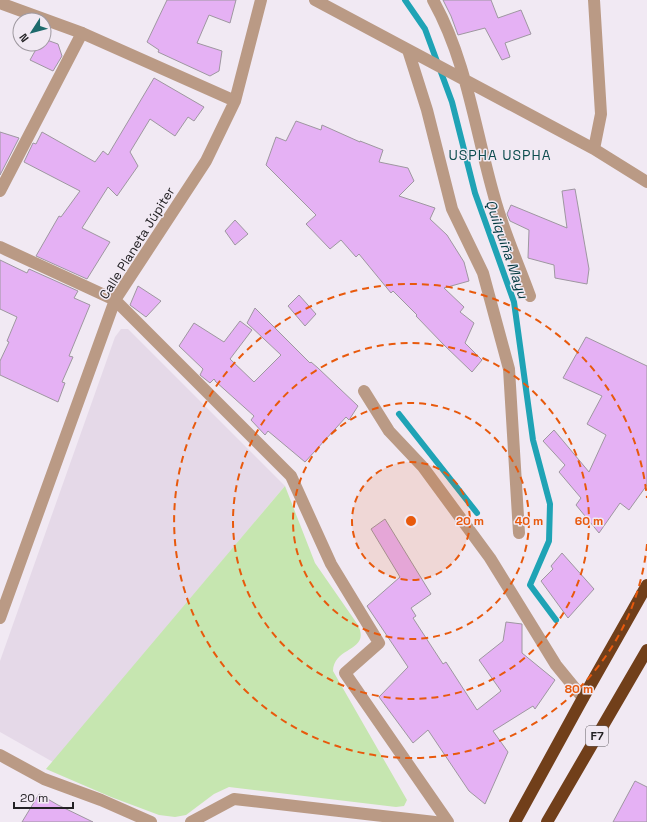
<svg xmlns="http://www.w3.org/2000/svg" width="647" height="822" font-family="'Space Grotesk',sans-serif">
  <rect width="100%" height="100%" fill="#f1e9f3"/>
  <!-- built -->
  <path fill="#e5d9e8" d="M121,329H128L285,486L53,762L0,732V661L115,337Z"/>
  <!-- park -->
  <path fill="#c6e6b0" d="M285,486L315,563L358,625C371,652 334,646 333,671L407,800L404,806L396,807L229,787L214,794L186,815L175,817L159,815L111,797L46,769Z"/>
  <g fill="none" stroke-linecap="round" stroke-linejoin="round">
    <!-- stream -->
    <path stroke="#1fa3b5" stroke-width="6" d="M405,0L425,29L452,102L475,193L514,302L533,440L550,504L549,541L530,585L556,620
      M399,414L477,513"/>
  </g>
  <!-- building -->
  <path fill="#e5b1f4" stroke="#9e97a0" d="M167,0H236L230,23L209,15L197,43L222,51L219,71L210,76L158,52L159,50L147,42Z
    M443,0H491L498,18L521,10L531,34L505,43L510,57L502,60L485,28L458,35L451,16Z
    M44,39L58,44L62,56L53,71L30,60L39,44H44Z
    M154,78L204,107L194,121L188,117L175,136L150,119L130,152L138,166L117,196L108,187L82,228L110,242L87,279L36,256L59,216L61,217L80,191L24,162L33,143L36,144L42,132L95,162L103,151L108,155Z
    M296,121L321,130L322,125L360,142V141L383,150L379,162L408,168L414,181L399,196L435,208L430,219L447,235L464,262L469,281L444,288L464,307L460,312L474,323L465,343L482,360L472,372L444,345L416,316L417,315L393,291L391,293L359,254L356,257L341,240L330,249L306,224L316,215L266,165L276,137L286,141Z
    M0,132L19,138L0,175Z
    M575,189L589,269L587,284L555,278L554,265L528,258L529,230L510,221L507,214L511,205L567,228L562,191Z
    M235,220L248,234L235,245L225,231Z
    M0,260L27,273L29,269L78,291L74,298L90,305L69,356L73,357L62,382L65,383L58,402L0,375V361L9,342L7,341L17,317L0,309Z
    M138,286L161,301L146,317L130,305Z
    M299,295L316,314L305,326L288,306Z
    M255,308L310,363L311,362L318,368L358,406L349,420L346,417L305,462L268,431L265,435L251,420L254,416L215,381V380L214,379L210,383L200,375L203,369L179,346L194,323L224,342L240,321L252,330L230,359L254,382L281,355L247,323Z
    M586,337L647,366V485L629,510L620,503L599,533L576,505L581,498L559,472L565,465L543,441L554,430L589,472L606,435L587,424L602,396L563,378Z
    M385,519L431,594L411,608L416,616L413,618L443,664L446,662L477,710L501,691L479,660L503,641L506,622L522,624V653L555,680L535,709L533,706L493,731L508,752L485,804L469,791L428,730L413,743L379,697L408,667L367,606L400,577L371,529Z
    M562,553L594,589L568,618L541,581L553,569L551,566Z
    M635,781L647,787V822H613Z
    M39,794L58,805L93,822H22Z"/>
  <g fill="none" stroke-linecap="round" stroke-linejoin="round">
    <!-- lane -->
    <path stroke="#ba9a85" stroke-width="12" d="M0,191L82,33"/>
    <!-- street -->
    <path stroke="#ba9a85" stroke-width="12" d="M315,0L594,149L647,182
      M433,0C467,61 475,130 494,196C503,230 518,263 530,296
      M594,0L601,114L594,149
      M0,3L82,33L235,101
      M408,50L427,110L452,209L483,273L509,369L519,533
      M0,247L115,300L291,476L331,564L379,643L345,673L448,822
      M364,391L389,431L423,467L490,558L556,665L583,698
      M0,618L115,300L206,161L235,101L261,0
      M0,755L44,779L101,800L151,822
      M191,822L234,799L435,822"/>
    <!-- highway -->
    <path stroke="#713f1a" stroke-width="12" d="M515,822L583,698L647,585
      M547,822L647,650"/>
  </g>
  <!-- distance rings -->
  <circle cx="411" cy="521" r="59" fill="#e8590c" fill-opacity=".12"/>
  <g fill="none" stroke="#e8590c" stroke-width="2" stroke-dasharray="7 5">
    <circle cx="411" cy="521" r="59"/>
    <circle cx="411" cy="521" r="118"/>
    <circle cx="411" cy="521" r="178"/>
    <path d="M647 544A237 237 0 1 1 647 498"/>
  </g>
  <g text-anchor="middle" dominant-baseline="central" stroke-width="3" stroke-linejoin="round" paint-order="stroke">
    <!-- shield labels -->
    <rect fill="#f1e9f3" stroke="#615d62" stroke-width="1" x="586" y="726" width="22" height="20" rx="3"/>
    <g font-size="12" font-weight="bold" fill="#232124">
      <text x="597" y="736">F7</text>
    </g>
    <!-- street labels -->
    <g font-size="13" fill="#232124" stroke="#f1e9f3">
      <text transform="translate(137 243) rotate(-58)">Calle Planeta Júpiter</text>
    </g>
    <!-- neighbourhood labels -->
    <g font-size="14" letter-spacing="1" fill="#0d4d4f" stroke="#f1e9f3">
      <text x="500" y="155">USPHA USPHA</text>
    </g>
    <!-- water labels -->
    <g font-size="14" font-style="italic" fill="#00383f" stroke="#f1e9f3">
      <text transform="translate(507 249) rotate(71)">Quilquiña Mayu</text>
    </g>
  </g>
  <circle cx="411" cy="521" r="6" fill="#e8590c" stroke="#f1e9f3" stroke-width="2"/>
  <g font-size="12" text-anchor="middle" font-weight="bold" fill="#e8590c" stroke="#f1e9f3" stroke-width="3" stroke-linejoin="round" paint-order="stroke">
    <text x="470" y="525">20 m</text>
    <text x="529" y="525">40 m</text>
    <text x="589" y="525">60 m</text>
    <text x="579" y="693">80 m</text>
  </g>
  <!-- north arrow -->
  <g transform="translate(32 32) rotate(234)"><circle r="19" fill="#f1e9f3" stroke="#9f99a0"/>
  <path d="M0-3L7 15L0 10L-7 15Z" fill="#1d6a6c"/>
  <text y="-6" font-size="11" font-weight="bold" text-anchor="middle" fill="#232124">N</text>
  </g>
  <!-- scale -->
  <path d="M14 802v6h59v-6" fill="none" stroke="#232124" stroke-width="2"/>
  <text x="20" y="802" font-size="12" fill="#232124" stroke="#f1e9f3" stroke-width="3" paint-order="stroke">20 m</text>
</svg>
